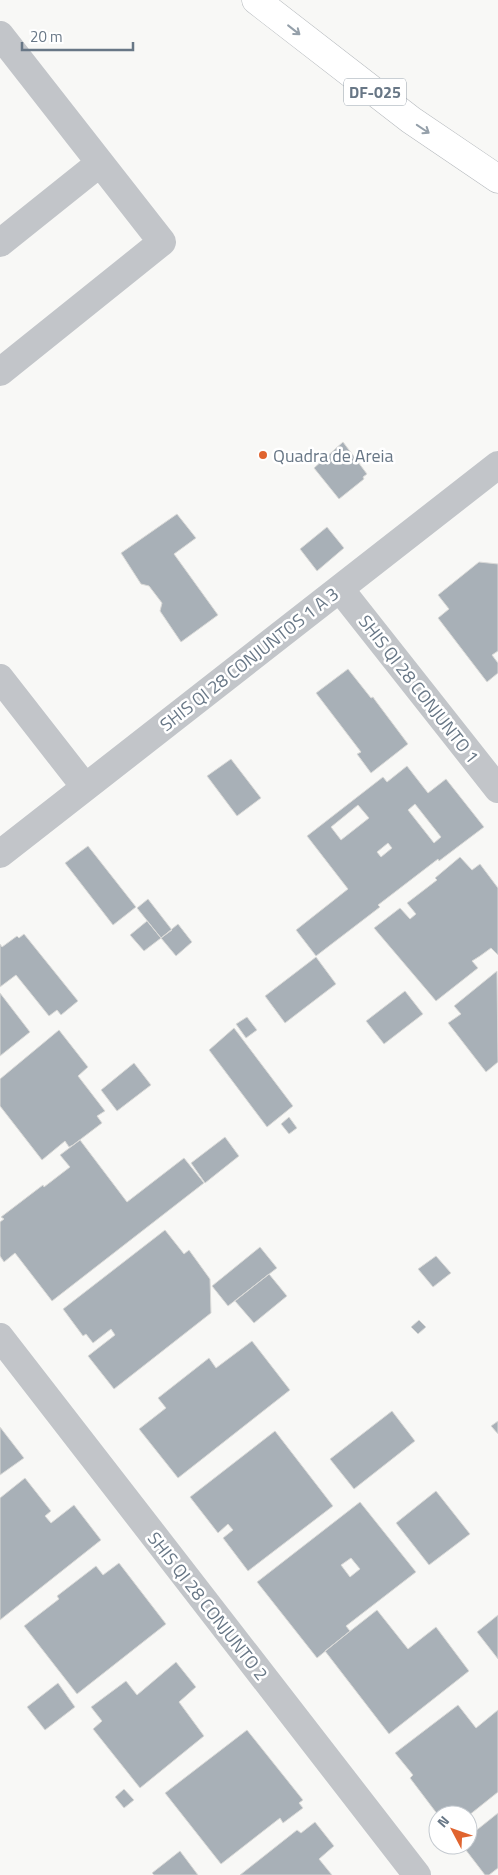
<svg xmlns="http://www.w3.org/2000/svg" width="498" height="1875" font-family="'Titillium Web',sans-serif">
  <rect width="100%" height="100%" fill="#f8f8f6"/>
  <!-- building -->
  <path fill="#a8b0b7" stroke="#dadad8" fill-rule="evenodd" d="M343,442L367,474L363,477L364,479L339,499L314,468Z
    M177,514L196,538L174,554L218,615L181,642L160,611L162,603L149,586L141,584L121,553Z
    M327,527L344,548L317,571L300,549Z
    M479,562L498,564V651L492,655L498,663V673L487,682L438,618L449,609L438,595Z
    M348,669L371,698L373,697L375,700L408,744L371,773L357,754L361,752L316,693Z
    M231,759L261,798L237,816L207,776Z
    M407,766L428,793L446,779L484,827L439,861L438,859L378,905L380,907L316,956L296,930L348,889L307,836L383,777L387,782ZM415,804L441,837L434,843L408,810ZM358,805L369,818L341,840L331,827ZM388,843L392,848L381,857L377,852Z
    M88,846L136,907L113,925L65,863Z
    M460,857L472,870L480,864L498,888V955L491,948L480,956L472,961L478,968L436,1001L374,928L400,908L410,919L416,914L407,903L437,880L435,878Z
    M148,899L172,930L161,938L137,908Z
    M147,921L161,938L144,951L130,935Z
    M178,924L192,942L176,956L161,938Z
    M24,934L78,1001L61,1015L57,1010L49,1016L16,975L0,987V944L2,947L17,936L19,938Z
    M316,957L336,984L285,1023L265,996Z
    M497,971L498,1062L486,1072L448,1023L461,1014L454,1006Z
    M405,991L423,1014L384,1044L366,1021Z
    M0,993L30,1032L0,1056Z
    M247,1017L257,1030L246,1038L236,1024Z
    M234,1028L293,1106L267,1127L209,1050Z
    M59,1030L88,1067L78,1076L105,1111L97,1116L102,1123L73,1145L69,1147L65,1141L42,1160L0,1106V1079Z
    M134,1063L151,1085L117,1111L101,1090Z
    M289,1117L297,1128L289,1134L281,1124Z
    M225,1137L239,1156L205,1183L191,1163Z
    M80,1140L127,1202L184,1158L204,1183L52,1301L15,1253L4,1262L0,1256V1222L4,1219L1,1217L43,1185L44,1187L70,1167L60,1155Z
    M165,1230L184,1254L189,1250L210,1279L211,1313L114,1389L88,1356L115,1335L111,1329L93,1343L86,1334L83,1336L63,1309Z
    M260,1247L277,1268L228,1306L212,1286Z
    M436,1256L451,1273L433,1287L418,1269Z
    M269,1274L287,1296L254,1323L235,1301Z
    M419,1320L426,1327L418,1334L411,1327Z
    M252,1341L290,1390L178,1478L139,1429L166,1408L158,1398L209,1358L216,1368Z
    M392,1411L415,1441L354,1489L330,1459Z
    M498,1421V1434L491,1426Z
    M0,1427L24,1458L0,1475Z
    M275,1431L333,1506L248,1571L223,1538L233,1530L228,1524L218,1533L190,1497Z
    M25,1478L51,1511L45,1516L51,1523L74,1505L101,1540L0,1620V1498Z
    M436,1491L470,1534L429,1565L396,1523Z
    M360,1502L416,1572L346,1626L350,1631L317,1658L257,1582ZM351,1558L360,1569L350,1577L341,1565Z
    M119,1563L166,1624L77,1694L24,1626L59,1599L57,1596L96,1566L103,1575Z
    M377,1610L408,1649L436,1627L469,1671L389,1734L325,1651Z
    M498,1615V1659L477,1632Z
    M176,1662L196,1687L179,1702L204,1736L140,1788L93,1729L102,1721L91,1707L126,1681L137,1695Z
    M58,1683L75,1707L45,1730L27,1707Z
    M458,1705L476,1728L498,1710V1792L468,1816L438,1815L410,1778L413,1775L395,1753Z
    M247,1730L303,1800L299,1803L303,1808L283,1823L280,1818L221,1864L165,1793Z
    M124,1789L134,1800L124,1808L115,1797Z
    M498,1813V1868L489,1875H485L462,1845H468V1837Z
    M315,1822L334,1846L319,1859L332,1875H240L297,1830L301,1833Z
    M180,1851L198,1875H154L152,1873Z"/>
  <g fill="none" stroke-linecap="round" stroke-linejoin="round">
    <defs>
      <path id="primary" d="M256,0L411,120L498,179"/>
    </defs>
    <!-- primary casing -->
    <use href="#primary" stroke="#b5b9bd" stroke-width="29"/>
    <!-- minor -->
    <path stroke="#c2c5c9" stroke-width="28" d="M0,35L162,242L0,372
      M0,243L100,163
      M340,589L498,789
      M0,678L85,787
      M0,854L498,465
      M0,1337L417,1875"/>
    <!-- primary -->
    <use href="#primary" stroke="#fff" stroke-width="28"/>
  </g>
  <!-- one-way arrows -->
  <defs><path id="oneway-shaft" d="M-6 0H5M1.5-3L5.5 0L1.5 3" fill="none" stroke-width="1.6" stroke-linecap="round" stroke-linejoin="round" transform="scale(1.25)"/></defs>
  <g stroke="#95a0aa">
    <use href="#oneway-shaft" transform="translate(294 30) rotate(38)"/>
    <use href="#oneway-shaft" transform="translate(423 129) rotate(34)"/>
  </g>
  <!-- markers -->
  <circle fill="#e0642f" stroke="#fff" stroke-width="2" cx="263" cy="455" r="5"/>
  <g text-anchor="middle" dominant-baseline="central" stroke-width="5" stroke-linejoin="round" paint-order="stroke">
    <!-- shield labels -->
    <rect fill="#fff" stroke="#95a0aa" stroke-width="1" x="344" y="78.5" width="62" height="27" rx="4"/>
    <g font-size="16" font-weight="bold" fill="#687786">
      <text x="375" y="92">DF-025</text>
    </g>
    <!-- poi labels -->
    <g font-size="18" fill="#687786" stroke="#fff" text-anchor="start">
      <text x="273" y="455">Quadra de Areia</text>
    </g>
    <!-- street labels -->
    <g font-size="18" fill="#687786" stroke="#fff">
      <text transform="translate(249 659) rotate(-38)">SHIS QI 28 CONJUNTOS 1 A 3</text>
      <text transform="translate(419 689) rotate(52)">SHIS QI 28 CONJUNTO 1</text>
      <text transform="translate(208 1606) rotate(52)">SHIS QI 28 CONJUNTO 2</text>
    </g>
  </g>
  <!-- north arrow -->
  <g transform="translate(453 1830) rotate(311)"><circle r="24" fill="#ffffff" stroke="#c3c9cf"/>
  <path d="M0-4L9 19L0 12L-9 19Z" fill="#e0642f"/>
  <text y="-8" font-size="14" font-weight="bold" text-anchor="middle" fill="#687786">N</text>
  </g>
  <!-- scale -->
  <path d="M22 42v8h111v-8" fill="none" stroke="#687786" stroke-width="2.5"/>
  <text x="30" y="42" font-size="15" fill="#687786" stroke="#ffffff" stroke-width="4" paint-order="stroke">20 m</text>
</svg>
